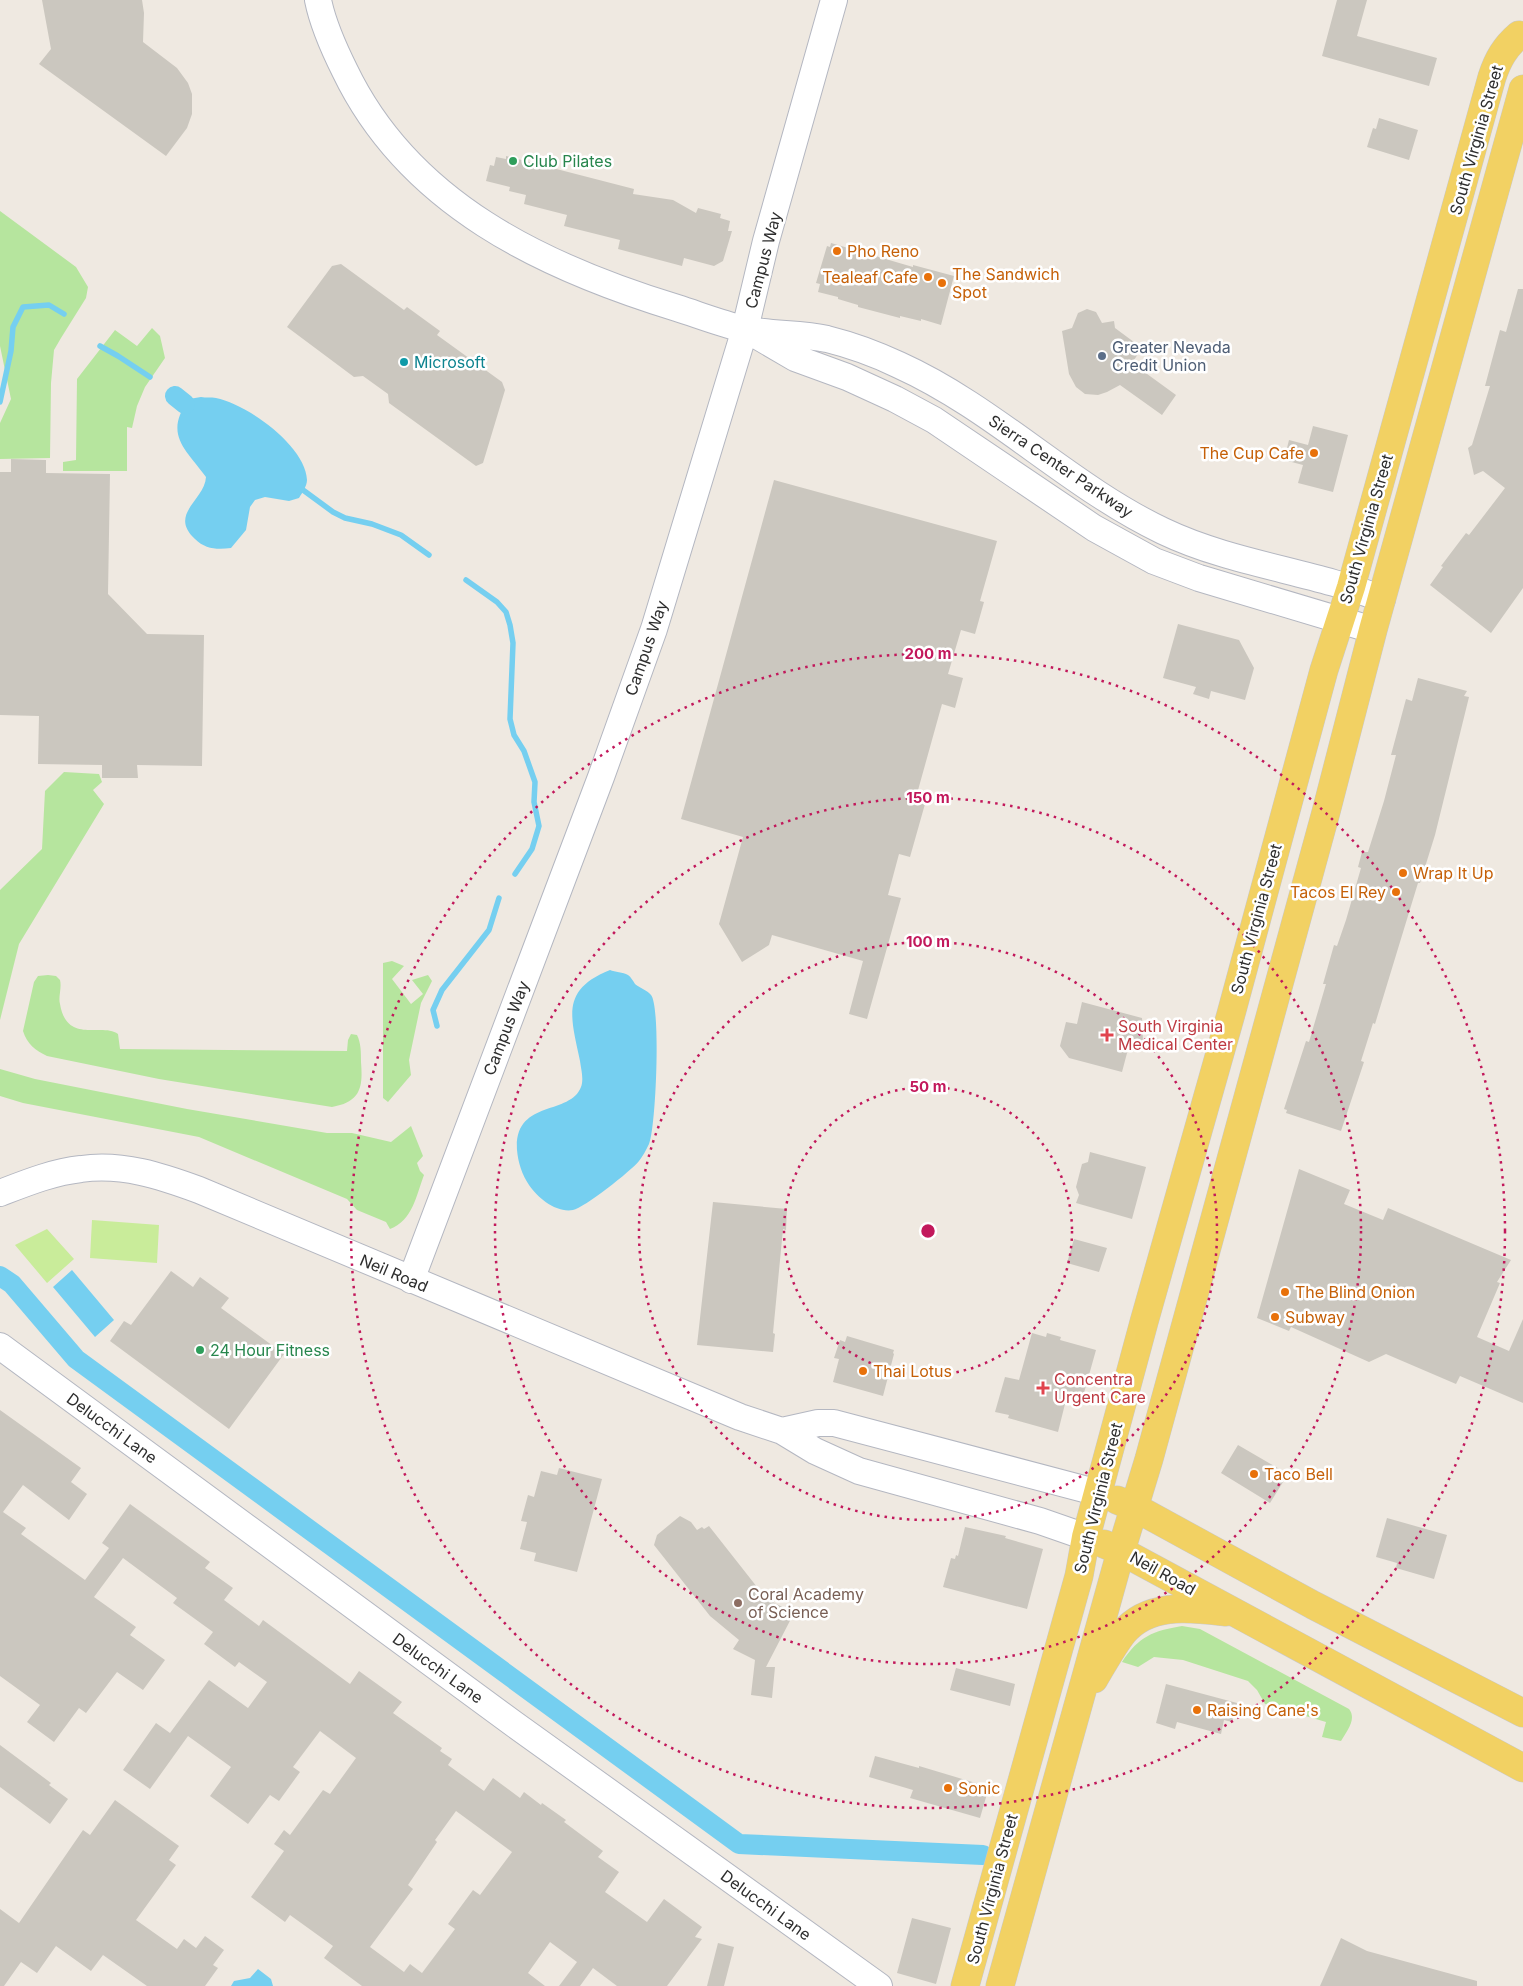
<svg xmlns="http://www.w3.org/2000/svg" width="1523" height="1986" font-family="Inter,sans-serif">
  <rect width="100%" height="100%" fill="#efe9e1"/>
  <!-- green -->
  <path fill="#b6e59e" d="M0,211L76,267L88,287L86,298L61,338L54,350L51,383L50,458L0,459V423L11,399L0,346Z
    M152,328L160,336L165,358L145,387L137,406L132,428L127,427V471H63V462L76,460L77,379L115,330L137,346Z
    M64,772L99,774L102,782L93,790L104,804L19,944L0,1020V890L42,849L45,791Z
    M392,961L404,966L392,979L411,1004L423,994L412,980L428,975L432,981L421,1003L409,1060L411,1075L388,1102L383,1098V963Z
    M48,975L56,976L60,980C62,988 58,997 60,1004C67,1045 102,1022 118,1034L120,1049L347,1051L348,1040L351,1034L357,1035C361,1043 361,1052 361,1062C363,1087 361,1102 332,1107L159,1079L47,1056C35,1050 27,1044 23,1031L34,982L38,976Z
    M0,1069L35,1079L187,1109L327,1133H352L391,1142L411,1126L423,1156L417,1163L420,1171L424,1175C416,1196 413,1220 390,1229L386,1222L357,1210L347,1199L199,1137L23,1103L0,1096Z
    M1182,1626L1200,1629L1349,1709C1357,1719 1347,1731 1341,1741L1322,1737L1326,1722L1265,1704L1257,1690L1248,1681L1183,1660L1154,1657L1138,1667L1122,1662C1139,1636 1153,1631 1182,1626Z"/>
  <!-- pitch -->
  <path fill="#c9ec9a" d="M92,1220L159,1225L157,1263L90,1258Z
    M47,1229L74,1259L47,1283L15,1245Z"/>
  <!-- water -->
  <path fill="#75cff0" d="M201,397C206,398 211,397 216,398C247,404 306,446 307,480C307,486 302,493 299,498L289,501L265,497L255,500L250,507L246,530L231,548C217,550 205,549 195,539C168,514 205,500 206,477C186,449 163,435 189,399Z
    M610,970C615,972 623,972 628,975C631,977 633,981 635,984C640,988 647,990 651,995C661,1007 656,1128 649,1144C646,1150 643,1156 639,1161C631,1171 584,1208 573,1210C556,1213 538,1198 529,1185C522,1175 518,1162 517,1150C514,1099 570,1116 581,1087C584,1079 581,1069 580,1061C571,1017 560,990 610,970Z
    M72,1270L114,1320L95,1337L53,1287Z
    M258,1969L271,1979L273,1986H231L234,1981L250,1978Z"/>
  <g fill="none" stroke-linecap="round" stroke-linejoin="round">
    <!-- stream -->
    <path stroke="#75cff0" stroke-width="5.5" d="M100,346L118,356L150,377
      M0,402L11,351L13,327L23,307L49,305L64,314
      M303,490L333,512L345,518L372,524L401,535L429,555
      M466,580L497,602L506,612L510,625L513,643L510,719L514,735L524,751L535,782L534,802L539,826L532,849L515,874
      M437,1026L433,1010L442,990L489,930L499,898"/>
    <!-- canal -->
    <path stroke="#75cff0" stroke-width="20" d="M175,396L185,404
      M0,1276L12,1284L76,1359L739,1844L983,1855"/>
  </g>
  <!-- building -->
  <path fill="#cbc7bf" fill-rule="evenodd" d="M42,0H142L144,13L143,42L177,68L188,83L192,94V114L187,128L166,156L39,64L51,49Z
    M1337,0H1367L1357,36L1437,58L1429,86L1322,56Z
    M1379,118L1418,130L1409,160L1367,147L1373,128L1376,129Z
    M506,156L634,189L633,194L673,200L696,213L698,208L721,214L720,218L730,221L728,231H732L723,261L714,266L684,258L682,266L618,249L620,240L564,226L567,215L524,204L526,195L509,191L510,187L486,181L490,165L494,166L496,157L506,159Z
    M831,243L913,267V265L954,276L941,325L921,319V321L900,316V318L858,307V305L838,299V297L818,292L820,284L816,283L827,246L830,247Z
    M341,264L404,310L407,307L440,331L437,335L502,382L505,390L483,463L476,466L389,403L388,394L363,376L354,377L287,327L332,266Z
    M1518,289H1523V588L1491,633L1430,585L1443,567L1441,566L1466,533L1469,535L1505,488L1483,471L1474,475L1468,448L1472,445L1490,386H1485L1500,330L1506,332Z
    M1087,309L1096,312L1102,323L1114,321L1115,328L1142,348L1132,363L1176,395L1162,415L1120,385L1107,392L1098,395L1085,394L1076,387L1069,374L1062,331L1072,328L1078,313Z
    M1313,426L1348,435L1333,492L1298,483L1303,465L1284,460L1289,440L1308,445Z
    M11,459L46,460V473L110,474L108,594L147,634L204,635L202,766L137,765L138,778H102V765L38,764L39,716L0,715V472H11Z
    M774,480L997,541L980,601L984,602L975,634L961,630L948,674L963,678L955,708L942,704L915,801L925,804L910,857L899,854L888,895L901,898L867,1019L849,1014L863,961L772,935L769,945L742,962L719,924L743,837L681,819Z
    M1178,624L1239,640L1254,668L1245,700L1211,691L1209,699L1193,694L1196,687L1163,678Z
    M1418,678L1467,691L1464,696L1469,697L1435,835L1420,883H1418L1375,1024L1373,1023L1361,1061L1364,1062L1341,1131L1286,1113L1287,1110L1284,1109L1306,1041L1309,1042L1326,984H1323L1334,945L1337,946L1346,920L1361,868L1358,867L1362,852H1368L1384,801L1396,755H1391L1406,699L1412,701Z
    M1082,1002L1142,1018L1143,1042L1131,1038L1122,1072L1069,1058L1060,1046L1066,1022L1077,1024Z
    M1090,1152L1146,1167L1132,1219L1076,1203L1079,1195L1076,1187L1082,1164L1088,1162Z
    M1299,1169L1350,1190L1344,1204L1383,1220L1388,1208L1511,1260L1497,1282L1500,1283L1477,1337L1509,1351L1523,1319V1403L1460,1376L1456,1384L1386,1354L1369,1362L1291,1327L1289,1331L1257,1318Z
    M713,1202L787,1209L786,1230L783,1229L773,1333L775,1334L773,1352L697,1345Z
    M1074,1239L1107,1248L1099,1272L1067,1263Z
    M171,1271L193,1287L200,1277L229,1298L221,1308L284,1354L229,1429L110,1341L124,1321L131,1325Z
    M1032,1333L1046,1337L1047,1333L1061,1337L1060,1340L1096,1350L1082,1400L1067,1396L1058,1432L1008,1418L1009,1415L995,1412L1005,1377L1019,1380Z
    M847,1336L894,1350L893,1353L894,1354L883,1396L833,1382L839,1359L834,1358L840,1340L845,1342Z
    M0,1410L81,1468L71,1482L87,1494L69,1520L23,1485L3,1512L26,1528L21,1534L85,1580L109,1548L102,1543L130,1504L210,1562L205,1568L233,1588L224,1600L259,1626L263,1620L350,1684L359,1671L402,1702L393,1713L442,1748L440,1751L452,1759L448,1765L484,1791L493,1778L520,1798L524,1792L541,1805L542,1803L566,1820L564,1822L603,1851L598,1857L619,1872L605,1892L647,1922L664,1899L702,1927L695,1937L702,1939L667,1986H617L593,1968L580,1986H559L577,1962L550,1942L528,1973L545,1986H362L324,1958L333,1946L290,1915L285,1922L251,1897L284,1851L274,1844L284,1830L290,1835L323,1790L330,1794L356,1758L320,1731L293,1767L300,1772L279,1801L270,1795L248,1824L210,1796L231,1767L188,1736L150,1789L123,1770L156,1723L170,1733L209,1680L248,1708L267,1682L239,1662L235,1667L204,1644L213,1632L173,1603L177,1598L123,1558L94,1597L136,1627L130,1635L165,1660L143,1690L117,1672L86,1713L79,1708L54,1742L27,1722L40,1705L0,1676ZM456,1811L512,1852L480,1895L473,1890L448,1924L455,1929L422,1973L410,1964L404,1972L370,1947L413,1889L408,1885L437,1842L435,1840Z
    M1238,1445L1288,1474L1270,1503L1221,1473Z
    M559,1468L602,1479L577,1572L534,1561L536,1553L520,1549L527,1522L521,1521L528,1495L534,1497L541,1471L557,1475Z
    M680,1516L691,1522L697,1530L702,1527L704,1529L709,1526L757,1587L755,1593L794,1613L766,1667H775L772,1698L751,1695L755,1660L733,1649L739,1640L710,1616L654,1545L657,1535Z
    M1387,1518L1447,1535L1434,1579L1396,1568L1397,1563L1376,1557Z
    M965,1527L1006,1536L1005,1538L1043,1549L1027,1609L943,1587L951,1558L955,1559L956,1555L958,1556Z
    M956,1668L1015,1684L1010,1706L950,1690Z
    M1166,1684L1237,1703L1232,1722L1224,1720L1221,1734L1177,1722L1175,1729L1156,1723Z
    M0,1745L51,1783L49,1785L68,1799L50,1824L0,1787Z
    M875,1756L919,1768V1766L989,1787L980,1818L910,1798L913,1790L869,1777Z
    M115,1800L179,1846L169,1860L176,1865L136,1920L177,1949L184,1939L196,1948L205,1936L224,1950L213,1965L218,1968L205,1986H147L103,1955L91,1971L56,1946L37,1973L21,1962L4,1986H0V1909L19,1923L83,1830L90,1835Z
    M912,1918L951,1928L936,1984L897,1973Z
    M1341,1938L1367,1951L1477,1981V1986H1320Z
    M718,1943L734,1947L724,1986H707Z"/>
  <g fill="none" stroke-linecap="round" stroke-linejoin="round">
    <defs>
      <path id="minor" d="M318,0C323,25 334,49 345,71C409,204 543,267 677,308C699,315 722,324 744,329C771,335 800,333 827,339C851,345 876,354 899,365C994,408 1069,486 1163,531C1232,564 1311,571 1382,599
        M754,334L795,358L847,377L895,399L934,420L1094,528L1154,561L1199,578L1373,630
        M0,1193C26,1183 53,1172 81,1169C122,1163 161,1176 199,1190L740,1417L782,1431L815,1451L859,1471L1040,1521L1086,1537
        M411,1280L601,777L654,629L745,329L766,241L834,0
        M0,1346L514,1724L879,1986
        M782,1431L818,1423H834L1099,1493"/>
      <path id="major" d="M1117,1500L1134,1507L1313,1605L1523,1713
        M1104,1544L1121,1551L1523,1768
        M1094,1679C1103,1664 1112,1647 1123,1633C1149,1602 1190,1608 1226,1612
        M965,1986L1079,1576L1086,1537L1144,1322L1231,1014L1324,670L1351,587L1492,77C1498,59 1505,47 1519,35
        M1000,1986L1121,1551L1149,1459L1326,812L1373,630L1523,89"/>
    </defs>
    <!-- minor casing -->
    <use href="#minor" stroke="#b4b7c1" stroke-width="28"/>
    <!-- major casing -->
    <use href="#major" stroke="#c9c9c9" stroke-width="29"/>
    <!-- minor -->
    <use href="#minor" stroke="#fff" stroke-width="26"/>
    <!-- major -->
    <use href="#major" stroke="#f2d163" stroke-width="28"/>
  </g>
  <!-- distance rings -->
  <g fill="none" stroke="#c2185b" stroke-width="2.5" stroke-dasharray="2.5 5">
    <circle cx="928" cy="1231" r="144"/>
    <circle cx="928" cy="1231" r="289"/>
    <circle cx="928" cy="1231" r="433"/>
    <circle cx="928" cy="1231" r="577"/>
  </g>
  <!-- markers -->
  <g fill="#2e9e5b" stroke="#fff" stroke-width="2">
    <circle cx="513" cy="161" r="5"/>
    <circle cx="200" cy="1350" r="5"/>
  </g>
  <g fill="#e8710a" stroke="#fff" stroke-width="2">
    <circle cx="837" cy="251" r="5"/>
    <circle cx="928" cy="277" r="5"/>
    <circle cx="942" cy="283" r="5"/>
    <circle cx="1314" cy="453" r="5"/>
    <circle cx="1403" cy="873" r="5"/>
    <circle cx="1396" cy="892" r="5"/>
    <circle cx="1285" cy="1292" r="5"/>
    <circle cx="1275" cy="1317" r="5"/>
    <circle cx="863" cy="1371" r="5"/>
    <circle cx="1254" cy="1474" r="5"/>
    <circle cx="1197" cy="1710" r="5"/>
    <circle cx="948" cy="1788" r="5"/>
  </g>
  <circle fill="#5c6f8a" stroke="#fff" stroke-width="2" cx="1102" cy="356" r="5"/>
  <circle fill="#0f9aa8" stroke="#fff" stroke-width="2" cx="404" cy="362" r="5"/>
  <g fill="#e0444e" stroke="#fff" stroke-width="2">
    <path d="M1104.5 1027.5h5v5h5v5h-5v5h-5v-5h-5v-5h5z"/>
    <path d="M1040.5 1380.5h5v5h5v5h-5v5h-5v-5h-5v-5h5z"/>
  </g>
  <circle fill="#8d6e63" stroke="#fff" stroke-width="2" cx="738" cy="1603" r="5"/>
  <g text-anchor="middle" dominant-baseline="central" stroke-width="5" stroke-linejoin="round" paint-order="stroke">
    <!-- street labels -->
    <g font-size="16" fill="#2e2e2e" stroke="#fff">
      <text transform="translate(1476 140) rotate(-74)">South Virginia Street</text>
      <text transform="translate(763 260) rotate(-75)">Campus Way</text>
      <text transform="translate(1061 466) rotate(34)">Sierra Center Parkway</text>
      <text transform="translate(1366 529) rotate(-74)">South Virginia Street</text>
      <text transform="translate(646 648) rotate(-71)">Campus Way</text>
      <text transform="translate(1256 919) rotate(-75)">South Virginia Street</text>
      <text transform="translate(506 1028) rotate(-69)">Campus Way</text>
      <text transform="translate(394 1273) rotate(23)">Neil Road</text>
      <text transform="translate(112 1428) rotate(36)">Delucchi Lane</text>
      <text transform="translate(1098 1498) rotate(-76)">South Virginia Street</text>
      <text transform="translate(1163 1573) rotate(29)">Neil Road</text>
      <text transform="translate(438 1668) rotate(36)">Delucchi Lane</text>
      <text transform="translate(992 1889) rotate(-75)">South Virginia Street</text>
      <text transform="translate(766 1905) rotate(36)">Delucchi Lane</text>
    </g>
    <!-- leisure labels -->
    <g font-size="16" fill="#27864d" stroke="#fff" text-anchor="start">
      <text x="523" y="161">Club Pilates</text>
      <text x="210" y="1350">24 Hour Fitness</text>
    </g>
    <!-- food labels -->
    <g font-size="16" fill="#c56008" stroke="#fff" text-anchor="start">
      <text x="847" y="251">Pho Reno</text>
      <text x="952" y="274">The Sandwich<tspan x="952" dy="18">Spot</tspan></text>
      <text x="918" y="277" text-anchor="end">Tealeaf Cafe</text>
      <text x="1304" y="453" text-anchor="end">The Cup Cafe</text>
      <text x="1413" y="873">Wrap It Up</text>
      <text x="1386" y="892" text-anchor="end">Tacos El Rey</text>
      <text x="1295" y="1292">The Blind Onion</text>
      <text x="1285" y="1317">Subway</text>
      <text x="873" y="1371">Thai Lotus</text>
      <text x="1264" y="1474">Taco Bell</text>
      <text x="1207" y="1710">Raising Cane's</text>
      <text x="958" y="1788">Sonic</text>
    </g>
    <!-- service labels -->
    <g font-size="16" fill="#4e5e75" stroke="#fff" text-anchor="start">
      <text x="1112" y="347">Greater Nevada<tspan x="1112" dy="18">Credit Union</tspan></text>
    </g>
    <!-- culture labels -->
    <g font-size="16" fill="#0d838f" stroke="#fff" text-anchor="start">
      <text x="414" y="362">Microsoft</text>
    </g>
    <!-- health labels -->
    <g font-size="16" fill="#be3a42" stroke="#fff" text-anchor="start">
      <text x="1118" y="1026">South Virginia<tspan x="1118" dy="18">Medical Center</tspan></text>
      <text x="1054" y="1379">Concentra<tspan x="1054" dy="18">Urgent Care</tspan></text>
    </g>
    <!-- education labels -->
    <g font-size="16" fill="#785e54" stroke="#fff" text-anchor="start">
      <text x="748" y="1594">Coral Academy<tspan x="748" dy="18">of Science</tspan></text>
    </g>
  </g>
  <circle cx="928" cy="1231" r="8" fill="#c2185b" stroke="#fff" stroke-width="2.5"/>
  <g font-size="15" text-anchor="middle" font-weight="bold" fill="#c2185b" stroke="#fff" stroke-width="5" stroke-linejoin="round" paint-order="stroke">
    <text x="928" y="659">200 m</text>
    <text x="928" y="803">150 m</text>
    <text x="928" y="947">100 m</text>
    <text x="928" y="1092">50 m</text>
  </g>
</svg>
